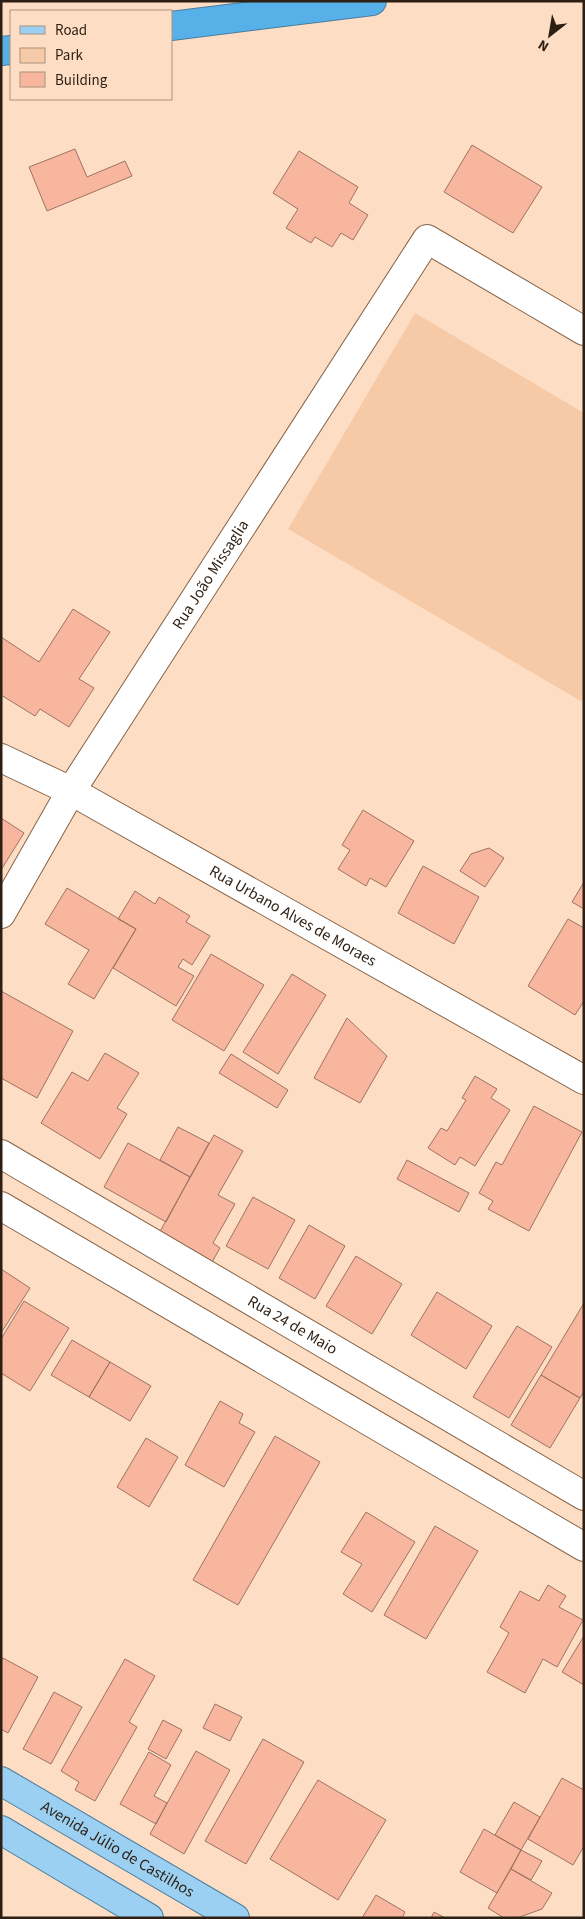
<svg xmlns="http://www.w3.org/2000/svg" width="585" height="1919" font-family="'Source Sans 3',sans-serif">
  <rect width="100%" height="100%" fill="#fddec5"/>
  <!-- green -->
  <path fill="#f7caa7" d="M415,313L584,413V703L288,529Z"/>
  <!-- building -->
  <path fill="#f9b69e" stroke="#9d7263" d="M472,145L542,187L513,233L444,192Z
    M75,149L87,177L125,161L132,176L47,211L29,167Z
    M299,151L358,187L349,203L368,215L353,240L341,233L332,247L315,237L311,243L286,228L298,209L273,193Z
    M73,609L110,632L79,679L94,688L69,727L40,709L35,716L1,695V637L39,662Z
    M363,810L414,841L386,887L370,878L366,886L338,869L350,850L342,845Z
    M1,818L24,833L1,870Z
    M489,848L504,858L485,887L460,871L471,854Z
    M423,866L479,897L454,944L398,913Z
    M584,882V909L572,902Z
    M67,888L136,929L94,999L68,984L89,950L45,924Z
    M135,891L155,904L159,897L190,916L186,922L210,936L192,965L183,959L178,967L194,976L176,1006L113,968L136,929L118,919Z
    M568,919L584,928V1001L575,1015L528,986Z
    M211,954L264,985L224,1051L172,1020Z
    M292,974L326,995L278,1074L243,1052Z
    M1,991L73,1031L37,1098L1,1078Z
    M347,1018L387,1056L360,1103L314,1078Z
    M105,1053L139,1073L117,1108L127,1114L100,1159L41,1123L72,1072L88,1081Z
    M231,1054L288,1090L277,1108L219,1073Z
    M475,1076L497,1089L491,1098L510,1110L475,1166L460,1157L455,1165L428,1148L441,1128L447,1131L466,1100L462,1098Z
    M534,1106L582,1132L529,1231L488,1209L493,1201L479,1193L496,1162L502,1165Z
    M178,1127L209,1143L190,1177L160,1160Z
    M214,1135L243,1151L218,1195L235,1204L213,1243L220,1248L211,1264L158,1235Z
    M128,1143L190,1177L166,1222L104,1187Z
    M407,1160L469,1193L459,1212L397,1179Z
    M253,1197L295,1220L268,1269L226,1246Z
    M309,1225L345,1246L315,1299L279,1278Z
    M356,1256L402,1284L372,1334L326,1306Z
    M1,1269L30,1288L1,1333Z
    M437,1292L492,1326L466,1369L411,1335Z
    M24,1301L69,1328L30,1391L1,1373V1339Z
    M584,1303V1392L580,1398L541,1375Z
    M517,1326L552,1347L509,1418L473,1397Z
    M72,1340L110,1362L89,1397L51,1375Z
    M110,1362L151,1386L130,1421L89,1397Z
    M541,1375L580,1398L550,1448L511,1425Z
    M220,1401L243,1414L239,1423L255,1432L224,1487L185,1465Z
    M275,1436L320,1462L238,1605L193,1580Z
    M146,1438L178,1457L149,1507L117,1487Z
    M366,1512L415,1542L372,1612L343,1594L362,1564L341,1552Z
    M435,1526L478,1551L426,1639L384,1615Z
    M548,1585L566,1596L559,1607L583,1620L557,1667L543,1659L525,1693L487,1672L509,1633L500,1627L520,1591L539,1601Z
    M584,1636V1685L562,1672Z
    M3,1658L38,1677L8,1733L1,1729V1661Z
    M125,1659L155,1676L129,1722L137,1727L95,1801L75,1790L79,1782L61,1771Z
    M54,1692L82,1707L51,1764L23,1749Z
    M215,1704L242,1717L230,1741L203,1728Z
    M163,1720L182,1730L166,1759L148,1749Z
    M263,1739L304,1762L246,1864L205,1841Z
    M196,1751L230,1770L184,1854L150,1834Z
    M149,1752L171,1765L154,1796L167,1803L156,1824L120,1804Z
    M562,1778L584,1790V1846L573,1865L528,1839Z
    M318,1780L386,1820L338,1900L270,1859Z
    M514,1802L540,1817L521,1850L495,1835Z
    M484,1829L521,1850L497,1893L460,1872Z
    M521,1850L542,1861L531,1880L511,1869Z
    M511,1869L552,1893L542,1909L517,1918H504L488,1908Z
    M376,1895L405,1912L402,1918H362Z
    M434,1912L445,1918H431Z"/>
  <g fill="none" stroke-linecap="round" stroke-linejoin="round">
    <defs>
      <g id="minor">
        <path id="s1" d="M1,758L71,791L584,1080"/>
        <path id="s2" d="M1,914L71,791L427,239L584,331"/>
        <path id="s3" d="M1,1154L584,1496"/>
        <path d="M1,1206L584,1547"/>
      </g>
      <g id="major">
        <path id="s4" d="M1,1781L235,1918"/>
        <path d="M1,1830L149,1918"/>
      </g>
      <path id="highway" d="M171,26L372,1
        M1,51L11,50"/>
    </defs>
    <!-- minor casing -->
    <use href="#minor" stroke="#866448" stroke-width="30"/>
    <!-- major casing -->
    <use href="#major" stroke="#497d9e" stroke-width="30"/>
    <!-- highway casing -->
    <use href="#highway" stroke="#497d9e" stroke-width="30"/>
    <!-- minor -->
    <use href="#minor" stroke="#fff" stroke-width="28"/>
    <!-- major -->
    <use href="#major" stroke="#9bd0f2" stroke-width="28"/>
    <!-- highway -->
    <use href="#highway" stroke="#58b0e9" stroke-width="28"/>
  </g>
  <g text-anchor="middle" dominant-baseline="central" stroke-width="4" stroke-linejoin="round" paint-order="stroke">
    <!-- street labels -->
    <g font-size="16" fill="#2d1f13" stroke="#fddec5">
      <text stroke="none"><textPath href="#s2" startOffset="399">Rua João Missaglia</textPath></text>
      <text stroke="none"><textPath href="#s1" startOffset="332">Rua Urbano Alves de Moraes</textPath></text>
      <text stroke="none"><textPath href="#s3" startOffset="338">Rua 24 de Maio</textPath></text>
      <text stroke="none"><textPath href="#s4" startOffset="135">Avenida Júlio de Castilhos</textPath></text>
    </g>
  </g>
  <!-- border -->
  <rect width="585" height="1919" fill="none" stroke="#2d1f13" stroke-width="5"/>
  <!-- legend -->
  <rect x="10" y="10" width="162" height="90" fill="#fddec5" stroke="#aa927e"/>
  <rect x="20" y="26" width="25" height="8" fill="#9bd0f2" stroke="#aa927e"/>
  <text x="55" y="35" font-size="15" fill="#2d1f13">Road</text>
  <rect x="20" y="48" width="25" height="15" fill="#f7caa7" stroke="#aa927e"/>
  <text x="55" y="60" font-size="15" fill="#2d1f13">Park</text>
  <rect x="20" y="72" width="25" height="15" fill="#f9b69e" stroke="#aa927e"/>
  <text x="55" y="85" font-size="15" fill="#2d1f13">Building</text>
  <!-- north arrow -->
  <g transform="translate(550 35) rotate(211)" stroke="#fddec5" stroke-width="4" paint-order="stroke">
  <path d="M0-4L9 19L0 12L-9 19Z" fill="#2d1f13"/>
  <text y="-8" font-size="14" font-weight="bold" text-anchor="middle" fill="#2d1f13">N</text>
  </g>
</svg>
